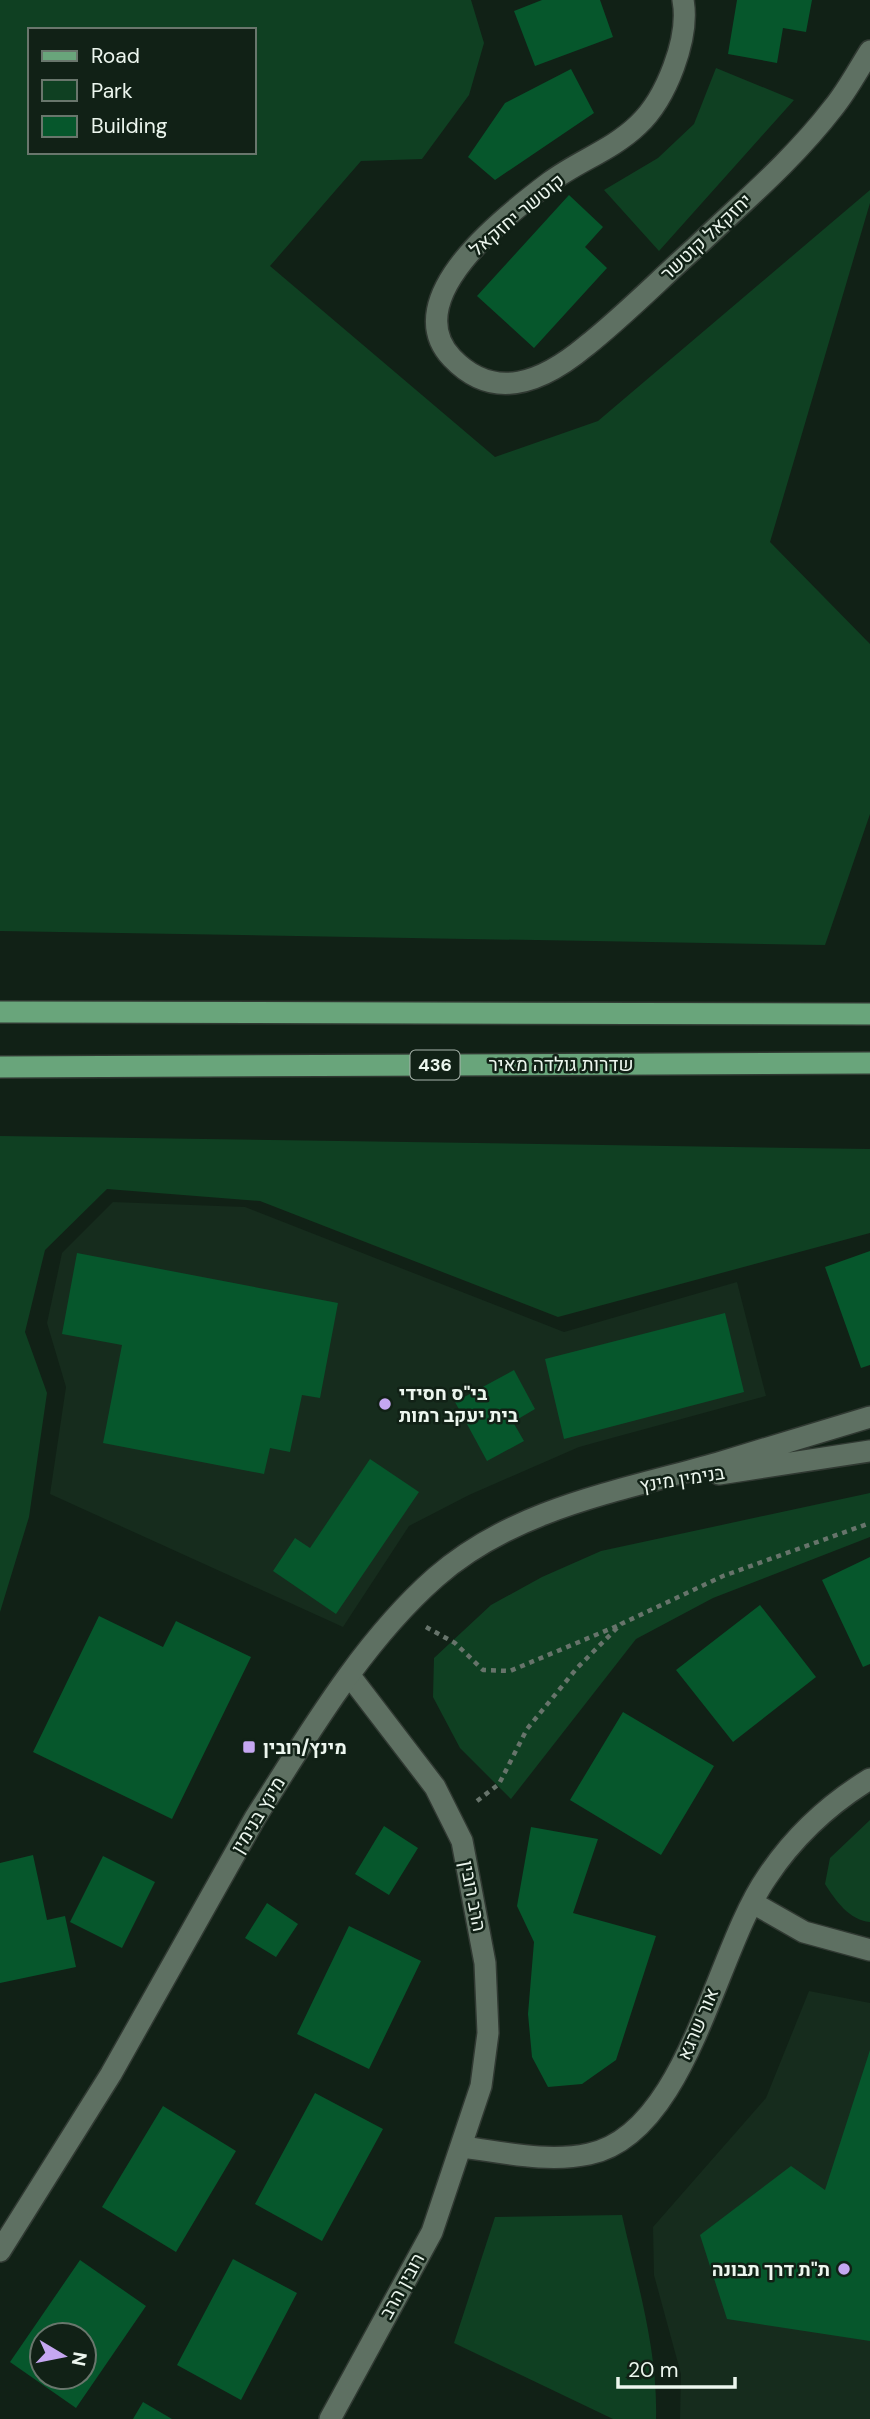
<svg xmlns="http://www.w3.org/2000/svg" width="870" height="2419" font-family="'DM Sans',Heebo,sans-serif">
  <rect width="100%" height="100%" fill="#112116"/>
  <!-- built -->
  <path fill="#162c1d" d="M113,1202L245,1207L564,1332L737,1282L766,1396L579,1447L469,1495L409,1526L343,1627L50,1494L66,1387L47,1323L62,1253Z
    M809,1991L870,2003V2419H680L681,2374L654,2275L653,2227L766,2098Z"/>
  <!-- green -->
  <path fill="#0f4022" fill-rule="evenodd" d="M0,0H471L484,43L469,95L422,159L361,161L270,266L495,457L598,421L870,190V203L770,542L870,644V814L825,945L0,931ZM30,30H254V152H30Z
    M716,68L794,100L659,251L604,190L658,158L694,124Z
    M0,1136L870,1149V1233L558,1317L260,1201L107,1189L45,1250L25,1332L47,1393L29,1517L0,1612Z
    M870,1493V1537L713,1598L636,1639L511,1799L460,1748L433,1697L434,1658L491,1605L542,1577L601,1551Z
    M870,1820V1922C849,1920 836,1901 825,1884L830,1858Z
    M622,2215C637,2282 658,2350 656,2419H613L454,2343L495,2217Z"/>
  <!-- building -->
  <path fill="#06572c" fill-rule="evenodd" d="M542,0H600L613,37L535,66L514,11Z
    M737,0H812L806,32L783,28L777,63L728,54Z
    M571,69L594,113L495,180L468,157L505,103Z
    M569,195L603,227L585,247L607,268L534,348L477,296Z
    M870,1251V1365L861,1368L825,1267Z
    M77,1253L338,1303L320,1398L302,1395L290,1452L270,1448L264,1474L103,1443L122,1345L62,1334Z
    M725,1313L744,1392L564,1439L545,1359Z
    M514,1370L535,1409L513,1422L524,1441L487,1461L455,1402Z
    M370,1459L419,1492L336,1614L273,1571L295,1538L310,1548Z
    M870,1557V1664L863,1667L822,1580Z
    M760,1605L816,1677L733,1742L676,1670Z
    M99,1616L163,1647L176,1621L251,1657L172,1819L33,1752Z
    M623,1712L714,1766L661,1855L570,1800Z
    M384,1826L418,1848L389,1895L355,1874Z
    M531,1827L598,1839L573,1913L656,1936L616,2060L582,2084L548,2087L532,2057L528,2014L534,1942L517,1906Z
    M33,1855L47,1920L65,1916L76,1967L0,1983V1863Z
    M103,1856L155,1882L122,1948L70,1922Z
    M267,1903L298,1924L276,1957L245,1938Z
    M349,1926L421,1961L369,2069L297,2034Z
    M870,2050V2341L727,2319L700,2235L791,2166L825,2190Z
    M315,2093L383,2129L322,2241L255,2204Z
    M163,2106L236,2151L176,2252L102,2207Z
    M233,2259L297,2293L241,2400L177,2365Z
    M80,2260L146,2306L76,2408L10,2362ZM42,2335H84V2377H42Z
    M143,2402L172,2419H133Z"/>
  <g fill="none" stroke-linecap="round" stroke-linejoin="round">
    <defs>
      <path id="street" d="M683,0C690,38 666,99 638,125C612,150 578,161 550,182C506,215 396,299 452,358C495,403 544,381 586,346C625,315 659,280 696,247C743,202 793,160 833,108C847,91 858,70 870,51
        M753,1903L804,1932L870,1950
        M462,2147C503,2152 547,2163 589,2154C687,2134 715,1952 767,1877C793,1838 829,1804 870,1779
        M330,2419L432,2232L481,2086L488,2033L485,1963L462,1841L435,1787L350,1676"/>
      <path id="secondary" d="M719,1474L870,1451
        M0,2251L111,2074L255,1818C308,1735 362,1642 436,1577C515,1508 620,1491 718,1463C769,1448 819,1432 870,1417"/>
      <path id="primary" d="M0,1012L870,1014
        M0,1067L870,1063"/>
    </defs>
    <!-- street casing -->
    <use href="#street" stroke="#303932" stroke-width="24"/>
    <!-- secondary casing -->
    <use href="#secondary" stroke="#303932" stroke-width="24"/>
    <!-- primary casing -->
    <use href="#primary" stroke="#303932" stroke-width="24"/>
    <!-- path -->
    <path stroke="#67746b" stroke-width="4.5" stroke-dasharray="5 5" stroke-linecap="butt" d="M426,1627L455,1643L483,1670L510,1671L617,1626
      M477,1801L499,1784L527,1729L577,1668L621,1624L723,1576L870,1523"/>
    <!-- street -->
    <use href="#street" stroke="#5e7062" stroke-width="21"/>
    <!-- secondary -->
    <use href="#secondary" stroke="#5e7062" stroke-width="21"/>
    <!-- primary -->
    <use href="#primary" stroke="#69a57b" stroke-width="21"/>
  </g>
  <!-- markers -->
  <g fill="#c5a7f1" stroke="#112116" stroke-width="2.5">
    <circle cx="385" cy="1404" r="7"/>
    <rect x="242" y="1740" width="14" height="14" rx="3.5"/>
    <circle cx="844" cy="2269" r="7"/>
  </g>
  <g text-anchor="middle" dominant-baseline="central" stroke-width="5" stroke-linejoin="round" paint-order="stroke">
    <!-- shield labels -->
    <rect fill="#112116" stroke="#aab6ad" stroke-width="2" x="410.5" y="1050.5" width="49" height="29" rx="5"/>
    <g font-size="18" font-weight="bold" fill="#ecf6ee">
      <text x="435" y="1065">436</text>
    </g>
    <!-- street labels -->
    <g font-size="19" fill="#ecf6ee" stroke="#112116">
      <text transform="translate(517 215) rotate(-40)">קוטשר יחזקאל</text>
      <text transform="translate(706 237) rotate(-43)">יחזקאל קוטשר</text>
      <text x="561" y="1064">שדרות גולדה מאיר</text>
      <text transform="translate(682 1479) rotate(-9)">בנימין מינץ</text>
      <text transform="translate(258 1815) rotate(-59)">מינץ בנימין</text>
      <text transform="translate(473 1896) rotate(79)">הרב רובין</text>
      <text transform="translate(698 2024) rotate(-67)">אור שרגא</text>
      <text transform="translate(402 2286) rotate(-61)">רובין הרב</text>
    </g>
    <!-- poi labels -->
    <g font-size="19" font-weight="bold" fill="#ecf6ee" stroke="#112116" text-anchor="start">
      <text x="399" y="1393">בי"ס חסידי<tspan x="399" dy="22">בית יעקב רמות</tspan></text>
      <text x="263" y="1747">מינץ/רובין</text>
      <text x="830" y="2269" text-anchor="end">ת"ת דרך תבונה</text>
    </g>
  </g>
  <!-- legend -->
  <rect x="28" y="28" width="228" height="126" fill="#112116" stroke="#69766c" stroke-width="2"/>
  <rect x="42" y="51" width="35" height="10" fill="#69a57b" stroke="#69766c" stroke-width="2"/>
  <text x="91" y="63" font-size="21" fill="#ecf6ee">Road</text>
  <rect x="42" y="80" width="35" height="21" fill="#0f4022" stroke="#69766c" stroke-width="2"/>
  <text x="91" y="98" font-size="21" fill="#ecf6ee">Park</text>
  <rect x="42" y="116" width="35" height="21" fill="#06572c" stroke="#69766c" stroke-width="2"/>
  <text x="91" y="133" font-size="21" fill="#ecf6ee">Building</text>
  <!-- north arrow -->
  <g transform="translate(63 2356) rotate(100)"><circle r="33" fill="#112116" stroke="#69766c" stroke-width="2"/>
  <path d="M0-5L12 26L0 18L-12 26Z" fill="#c5a7f1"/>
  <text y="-10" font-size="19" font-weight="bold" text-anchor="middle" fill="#ecf6ee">N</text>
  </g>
  <!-- scale -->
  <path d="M618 2377v10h117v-10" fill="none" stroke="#ecf6ee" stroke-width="3.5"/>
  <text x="628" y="2377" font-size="21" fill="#ecf6ee" stroke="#112116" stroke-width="5" paint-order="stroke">20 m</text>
</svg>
